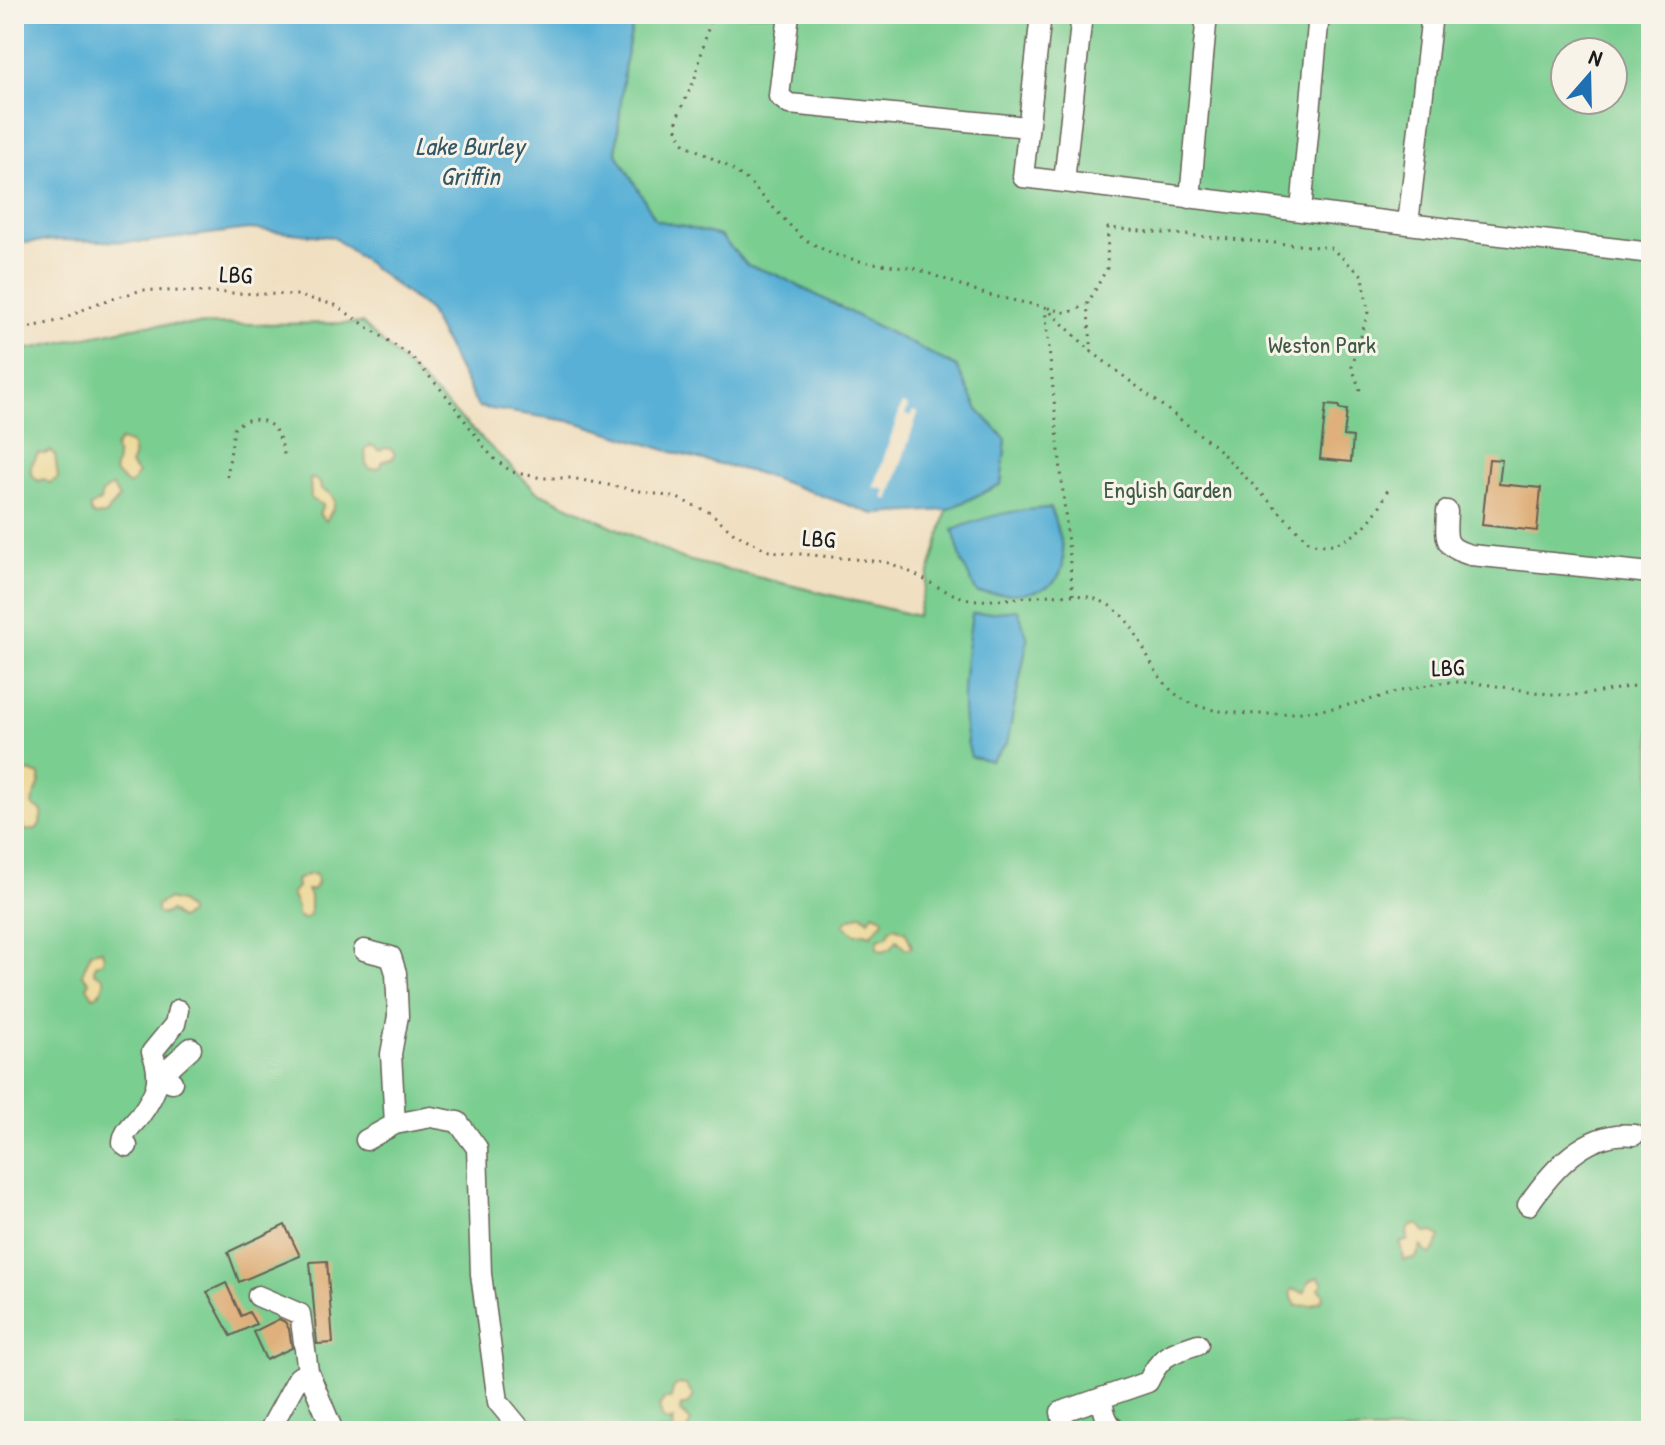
<svg xmlns="http://www.w3.org/2000/svg" width="1665" height="1445" font-family="'Patrick Hand',sans-serif">
  <rect width="100%" height="100%" fill="#f7f3e8"/>
  <filter id="ink" filterUnits="userSpaceOnUse"><feTurbulence type="fractalNoise" baseFrequency=".0125" numOctaves="2"/><feDisplacementMap in="SourceGraphic" scale="16" xChannelSelector="R" yChannelSelector="G"/><feConvolveMatrix kernelMatrix="1 2 1 2 8 2 1 2 1" color-interpolation-filters="sRGB"/></filter>
  <filter id="wash" filterUnits="userSpaceOnUse"><feTurbulence type="fractalNoise" baseFrequency=".006" numOctaves="4" result="noise"/><feDisplacementMap in="SourceGraphic" scale="32" xChannelSelector="R" yChannelSelector="G"/><feGaussianBlur stdDeviation="1.8" result="paint"/><feColorMatrix in="noise" values="0 0 0 0 0 0 0 0 0 0 0 0 0 0 0 0 0 1.4 0 .05"/><feComposite in="paint" operator="in"/></filter>
  <g filter="url(#wash)">
    <rect width="100%" height="100%" fill="#f0dfc0"/>
    <!-- green -->
    <path fill="#7ace90" stroke="#4b7556" stroke-width="2" fill-rule="evenodd" d="M635,14H1651V1431H14V352L144,325L362,323L536,491L683,559L917,616L947,510L1001,484L1006,439L978,410L956,367L777,275L747,265L719,236L656,220L616,152L625,61ZM1565,52H1613V100H1565Z"/>
    <!-- sand -->
    <path fill="#eeda9e" stroke="#857b5d" stroke-width="2" d="M120,441L130,443C135,451 134,457 130,465L138,473L134,481L128,485L114,472L117,459L115,447Z
      M371,445L380,451L384,448L391,449L395,454L393,458L383,461L380,468L370,469L366,464L365,449Z
      M51,451L55,455L58,478L50,483L44,479L38,481L31,474V466L38,453L45,454Z
      M310,479H314L320,483L321,489C342,497 334,508 326,521L319,514L323,505L311,499Z
      M112,486L119,498L105,515L94,516L90,511V507L100,501L102,493Z
      M29,771L40,775C42,786 33,794 32,805L42,811L40,824L36,829L26,831L21,823L22,789L19,786V780L23,773Z
      M309,874L316,875L317,883L313,890H307L310,896V915L303,919L297,916V908L291,894L297,887L296,880Z
      M167,899L180,902L189,911V914L179,919L170,911L162,915L157,912V905Z
      M873,913L883,917L884,921L871,935L865,933L855,934L844,925L847,920L862,914L869,920Z
      M895,927L906,932L912,947L906,949L897,940L891,948L883,951L877,949L878,939L887,936L890,929Z
      M102,950L104,957L102,962L95,965L94,972L104,978C105,987 101,994 93,997L87,987L89,981L82,974L91,952Z
      M1413,1225H1419L1426,1233L1434,1232L1440,1237L1435,1250L1431,1254L1425,1252L1421,1246L1416,1258L1403,1260L1400,1243L1408,1240L1407,1230Z
      M1318,1277L1323,1283L1319,1289L1324,1294L1322,1300L1312,1305L1296,1306L1290,1294L1292,1289L1304,1293L1309,1281Z
      M678,1384L686,1385L694,1396L688,1404L681,1406L680,1411L691,1421L687,1431H672L673,1420L669,1422L662,1418L659,1406L664,1399H671L673,1388Z"/>
    <!-- water -->
    <path fill="#59b0d6" stroke="#3a6679" stroke-width="2" d="M14,14H635L625,61L616,152L656,220L720,236L747,265L777,275L957,367L978,410L1006,440L1001,484L947,510L874,514L760,474L679,454L575,422L478,407L428,310L333,237L249,229L145,242L56,240L14,244Z
      M1051,508C1055,525 1065,545 1063,563C1058,602 1005,593 977,593L962,562L953,530C986,516 1015,509 1051,508Z
      M1018,610L1028,639L1007,743L991,761L971,757C956,709 965,663 972,614Z"/>
    <!-- pier -->
    <path fill="#f0dfc0" d="M902,404L908,406L905,415L911,416L913,411L918,413L889,500L884,498L886,490L874,487Z"/>
    <g id="blocks">
      <!-- building -->
      <path fill="#dfb07c" d="M1326,405L1339,406V409L1347,410L1344,436L1353,437L1351,462L1320,459Z
        M1489,459L1502,460L1499,484L1541,488L1537,531L1482,525Z
        M285,1225L300,1256L239,1282L228,1252Z
        M327,1261L333,1343L317,1344L310,1262Z
        M226,1283L241,1316L249,1312L256,1324L231,1336L207,1292Z
        M279,1319L285,1322L289,1329L292,1348L266,1360L253,1332Z"/>
    </g>
  </g>
  <g filter="url(#ink)">
    <use href="#blocks" fill-opacity="0" stroke="#666055" stroke-width="2"/>
    <g fill="none" stroke-linecap="round" stroke-linejoin="round">
      <defs>
        <path id="minor" d="M789,14L779,96L789,104L1028,127
          M1041,14L1023,177L1408,224L1432,14
          M1064,182L1082,14
          M1190,198L1207,14
          M1301,211L1319,14
          M1408,224L1651,253
          M1447,511C1446,538 1442,547 1471,555L1651,573
          M364,950L391,957L396,973L398,1016L391,1054L395,1124L366,1140
          M172,1082L159,1077L191,1048
          M395,1124L431,1117L458,1122L477,1148L481,1274L498,1402L522,1431
          M127,1146L123,1143C124,1131 132,1126 139,1117C156,1094 163,1079 152,1052L175,1024L178,1010
          M1528,1205C1552,1170 1587,1129 1634,1135
          M258,1296L300,1314L308,1371L333,1431
          M1101,1398C1104,1411 1106,1424 1117,1431
          M269,1431L298,1378L308,1371
          M1065,1431L1061,1412L1148,1382C1161,1354 1171,1353 1198,1344"/>
      </defs>
      <!-- minor casing -->
      <use href="#minor" stroke="#666055" stroke-width="23"/>
      <!-- path -->
      <path stroke="#666055" stroke-width="3" stroke-dasharray="2 6" stroke-linecap="butt" d="M712,14L694,81L677,118V132L685,144L727,166L747,180L802,238L832,254L864,262L914,268L988,295L1045,307L1073,595
        M1045,307L1092,352L1215,446L1310,543C1347,553 1377,519 1388,489
        M1048,308L1068,313L1086,305
        M14,327H31L62,320L95,304L142,290L296,295L335,305L411,356L445,394L492,457L512,472L542,478H571L677,498L711,513L734,533L769,551L885,562C918,571 947,599 979,600C1018,602 1072,585 1105,603C1151,627 1143,690 1201,707C1243,719 1314,714 1357,703C1391,695 1423,682 1458,682C1494,683 1530,694 1567,695C1594,695 1624,687 1651,683
        M1092,352L1087,305L1107,268L1108,228L1331,248L1363,276L1368,312L1352,367L1362,396
        M227,477L234,429C244,415 268,416 277,433C281,440 283,450 285,458"/>
      <!-- minor -->
      <use href="#minor" stroke="#fff" stroke-width="20"/>
    </g>
  </g>
  <g text-anchor="middle" dominant-baseline="central" stroke-width="6" stroke-linejoin="round" paint-order="stroke">
    <!-- street labels -->
    <g font-size="24" fill="#1c1c1c" stroke="#f7f3e8">
      <text transform="translate(236 274) rotate(3)">LBG</text>
      <text transform="translate(819 538) rotate(4)">LBG</text>
      <text transform="translate(1448 667) rotate(-2)">LBG</text>
    </g>
    <!-- park labels -->
    <g font-size="24" fill="#3d5a45" stroke="#f7f3e8">
      <text x="1322" y="344">Weston Park</text>
      <text x="1168" y="489">English Garden</text>
    </g>
    <!-- water labels -->
    <g font-size="26" font-style="italic" fill="#345766" stroke="#f7f3e8">
      <text x="470" y="145">Lake Burley<tspan x="470" dy="30">Griffin</tspan></text>
    </g>
  </g>
  <!-- margin -->
  <rect width="1665" height="1445" fill="none" stroke="#f7f3e8" stroke-width="48"/>
  <!-- north arrow -->
  <g transform="translate(1589 76) rotate(20)"><circle r="38" fill="#f7f3e8" stroke="#9f9d96" stroke-width="2"/>
  <path d="M0-6L14 30L0 20L-14 30Z" fill="#1f6fb2"/>
  <text y="-12" font-size="22" font-weight="bold" text-anchor="middle" fill="#1c1c1c">N</text>
  </g>
</svg>
